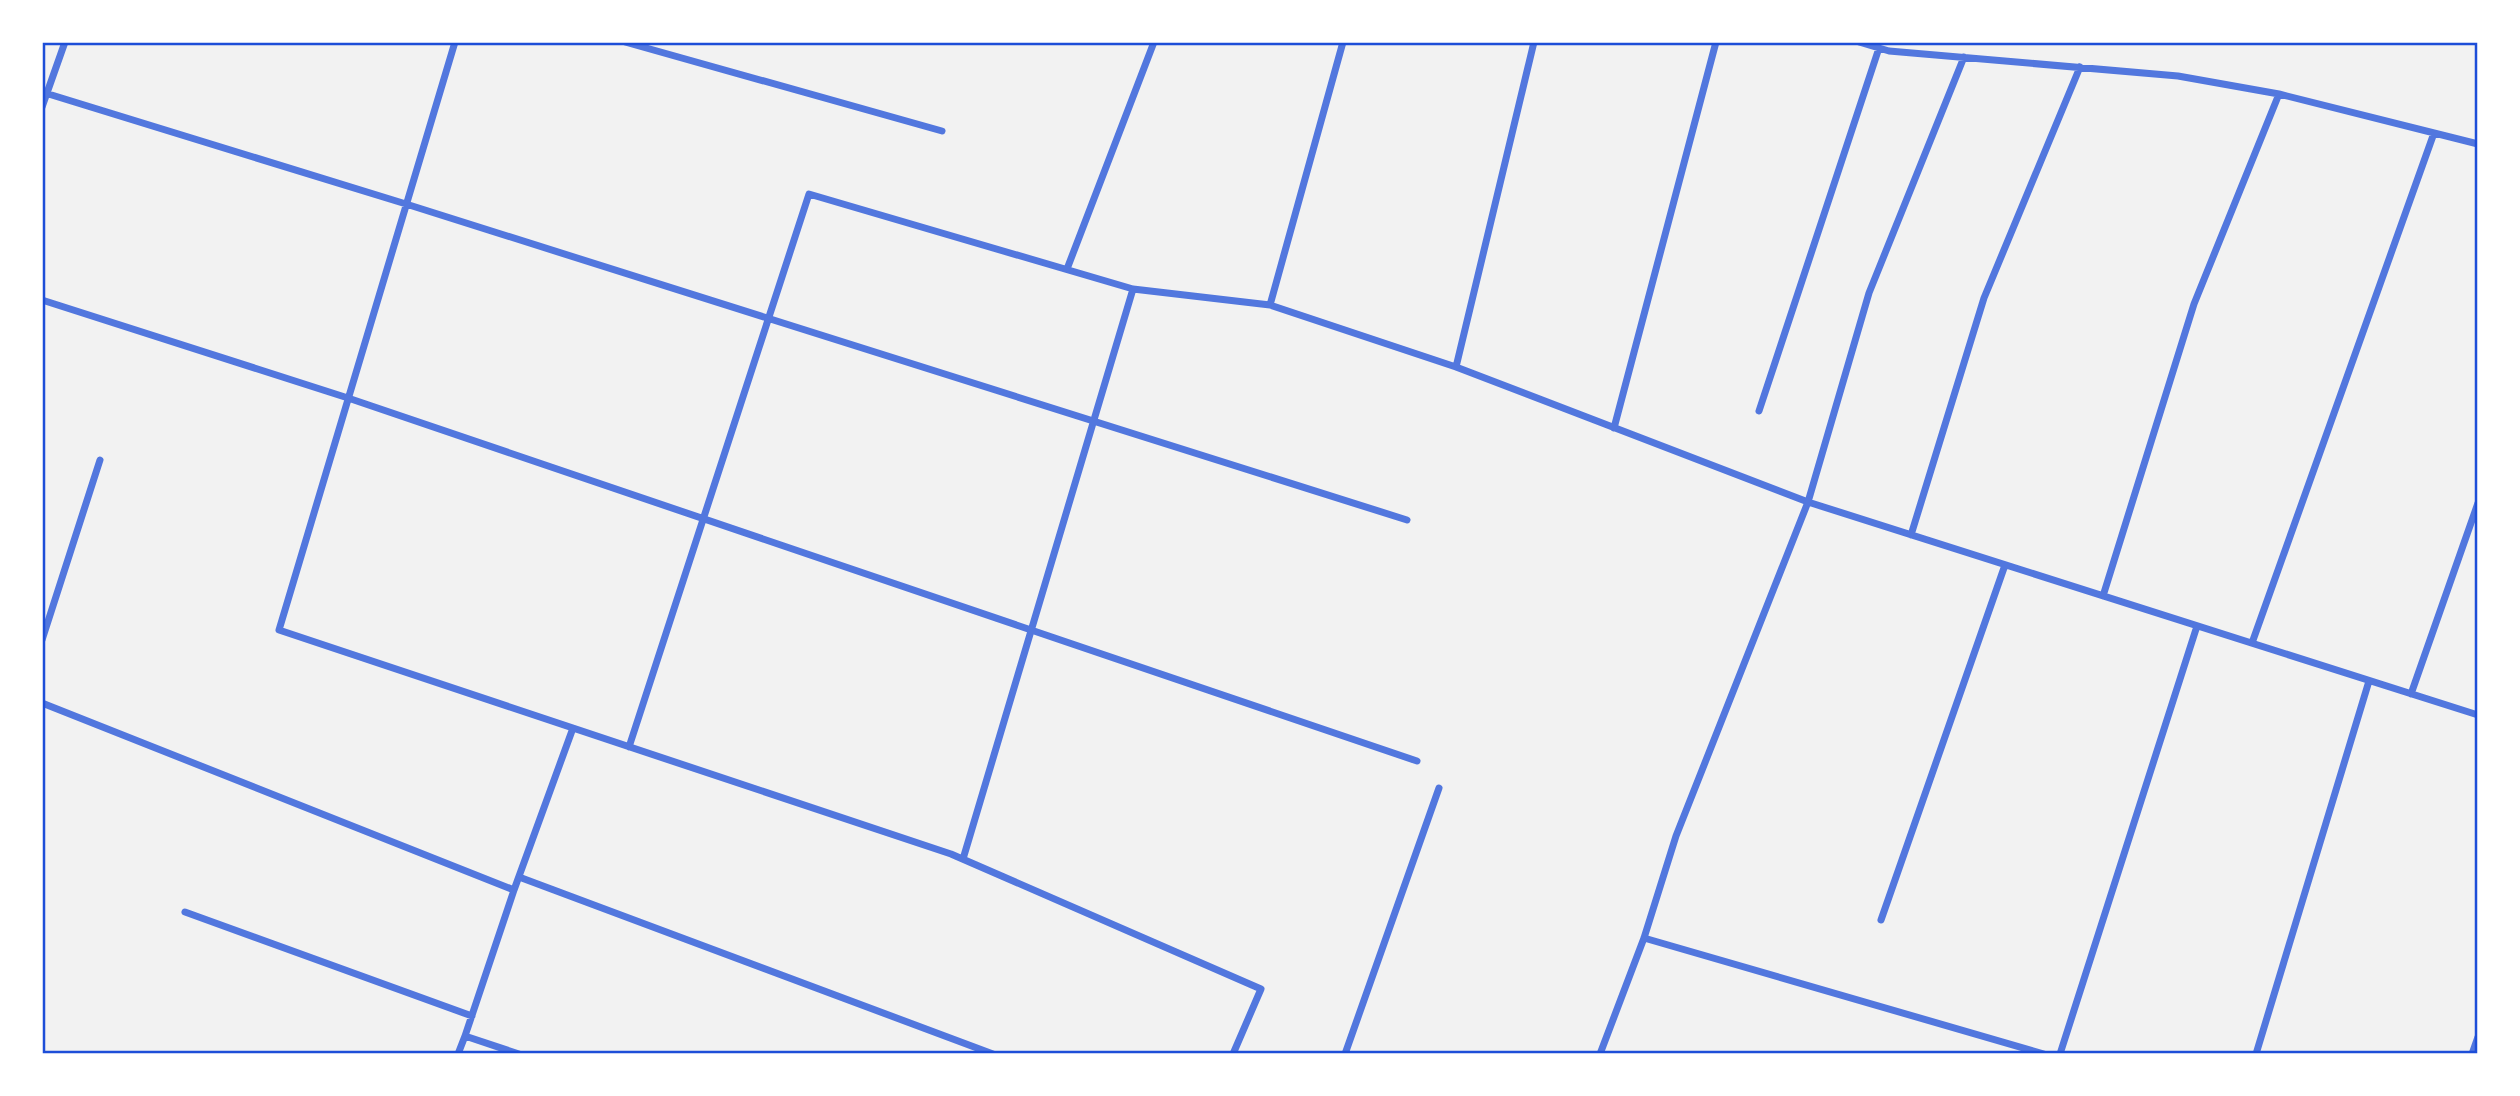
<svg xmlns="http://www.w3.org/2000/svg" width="2520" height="1096" font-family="'Source Sans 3',sans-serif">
  <rect width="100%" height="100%" fill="#f2f2f2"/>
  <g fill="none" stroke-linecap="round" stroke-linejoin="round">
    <!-- minor -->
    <path stroke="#5277de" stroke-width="7" d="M455,42L279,630L951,854L1261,989L1233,1054
      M625,42L942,131
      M1859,42L1889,51L2178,76L2279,94L2478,144
      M42,92L406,204L1407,520
      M42,107L65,42
      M1067,269L1154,42
      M42,300L348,398L1417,761
      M1270,305L1343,42
      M1456,367L1534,42
      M1759,411L1879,48
      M1614,428L1716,42
      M1911,535L1984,298L2080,67
      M2103,596L2194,304L2279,94
      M42,640L100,460
      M2252,643L2434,133
      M2411,694L2478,503
      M42,703L514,890L573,728
      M629,747L809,194L1133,289L1270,305L1456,367L1808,502L2478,715
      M963,859L1133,289
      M519,877L993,1054
      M185,912L472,1016
      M1881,920L2005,565
      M1644,938L2044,1054
      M465,1036L514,890
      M458,1054L465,1036L519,1054
      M1345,1054L1439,788
      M1600,1054L1644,938L1676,836L1808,502L1869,293L1964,57
      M2060,1054L2197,626
      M2256,1054L2369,681
      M2472,1054L2478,1037"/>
  </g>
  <!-- border -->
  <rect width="2520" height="1096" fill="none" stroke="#ffffff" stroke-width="88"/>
  <rect x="44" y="44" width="2432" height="1008" fill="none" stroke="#1d4ed8" stroke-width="2.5"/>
</svg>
